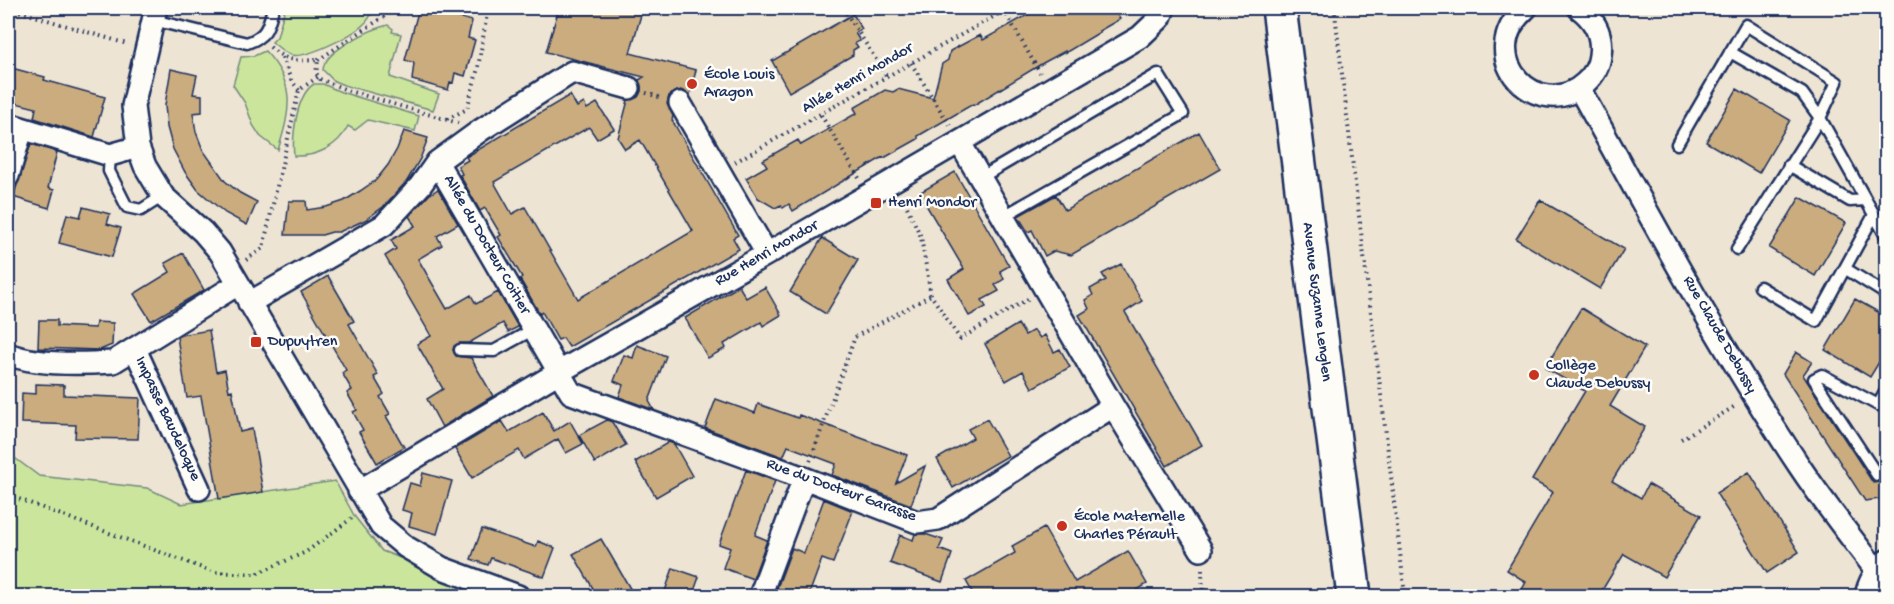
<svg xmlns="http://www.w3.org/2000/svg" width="1894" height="604" font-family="'Gochi Hand',sans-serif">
  <rect width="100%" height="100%" fill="#eee4d3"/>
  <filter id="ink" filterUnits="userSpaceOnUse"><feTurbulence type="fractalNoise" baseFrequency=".0167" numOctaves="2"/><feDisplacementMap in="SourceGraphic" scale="12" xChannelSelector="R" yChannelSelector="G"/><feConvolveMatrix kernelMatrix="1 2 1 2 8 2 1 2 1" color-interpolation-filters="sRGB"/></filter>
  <g filter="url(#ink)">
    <!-- green -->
    <path fill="#cbe69c" stroke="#738a7d" stroke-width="1.5" d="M285,8H374C372,13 369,20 364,24C353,35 307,59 291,55C284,53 277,46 272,42L277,37Z
      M388,25L393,29L392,32L401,34L390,77L439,94L433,110L344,85L334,81L323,70C324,51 371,29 388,25Z
      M265,51C296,84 291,109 278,150L260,136L253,125L245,103L233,85L241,57L254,56Z
      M314,84H323L341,92L419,116L415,131L368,120L355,130L348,126C338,147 316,157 294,156C292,137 296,95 314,84Z
      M8,453L39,476L147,488L181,504L335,481L355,517L382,551L502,596H8Z"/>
    <!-- building -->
    <path fill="#caac7f" stroke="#1b2f5e" stroke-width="1.5" d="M419,8H451L450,15L472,21L468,38L475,40L465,76L455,73L453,83L450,82L448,90L412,80L414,63L405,60Z
      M559,8H643L630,53L696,70L690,95L681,90L674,92L669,96L667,104L673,116L672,120L738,235L733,238L739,249L569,347L563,338L558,340L542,312L540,314L520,279L522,277L498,237L501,235L485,208L480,211L460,175L462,174L458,166L468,160L466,157L570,95L577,107L584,103L587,109L597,103L614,129L597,139L589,127L494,182L512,214L525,207L578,299L693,231L640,140L625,149L618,138L628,100L638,97L641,91L639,80L644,77L546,52Z
      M1040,8H1113L1120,19L1099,31L1100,32L1065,53V51L1043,63L974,105L973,104L918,136V139L884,158L883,157L793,211L789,204L783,208L781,205L775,208L758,198L746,178L767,166L763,160L798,140L801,145L857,113L854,108L885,90L893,92L898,89L933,98L942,64L948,60L950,51L980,35L983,40Z
      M853,14L862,29L855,33L860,41L855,43L858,47L853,50V55L789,92L772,61Z
      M8,67L45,77L44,80L105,97L94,137L34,118L36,108L8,101Z
      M171,69L197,75L193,94L202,95V112L193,113L196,132L203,150L225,181L240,193L257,202L247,225L225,213L198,190L185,172L173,149L167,127L165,105Z
      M1737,89L1790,120L1759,173L1706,142Z
      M404,131L428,138L420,159L407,181L383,207L365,220L339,232H332L322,235H285L289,201H306L307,210L326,207L344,201L360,191L376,180L388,165L397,149Z
      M1199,132L1220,169L1071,255L1054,251L1045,256L1032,230L1028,232L1018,216L1056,195L1065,210Z
      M31,144L57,152L48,188L54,190L49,208L13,197Z
      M955,172L1009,266L1000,271L1004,279L995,285L999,291L982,300L986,307L969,316L948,279L964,269L919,193Z
      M438,189L458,224L437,236L442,245L418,259L447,309L471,295L476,304L498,292L518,327L508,332L503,323L469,343H460L454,346L453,350L456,356L471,358L493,396L442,427L427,399L443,389L417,344L431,336L385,256L396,249L391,240L415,226L409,216L429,195Z
      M1800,197L1846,223L1815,276L1769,248Z
      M1540,200L1624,249L1600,289L1516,239Z
      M83,207L110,214L107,224L121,228L112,257L59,243L67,214L80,217Z
      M822,238L858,260L826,314L790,292Z
      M183,253L204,290L151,321L134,294L170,272L165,263Z
      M1121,264L1142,301L1125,312L1202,445L1167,466L1079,315L1089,309L1085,300L1093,295L1090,289L1106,280L1102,274Z
      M328,276L354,321L349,324L378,375L374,377L384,394L380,397L390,414L386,416L404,447L377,463L359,432L363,430L353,412L357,410L347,393L352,390L342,373L346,370L301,292Z
      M739,286L746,298L765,287L781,315L763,326L761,322L724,344L726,348L708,358L685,318Z
      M1855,299L1887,317V349L1870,377L1825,350Z
      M1581,308L1645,347L1610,406L1645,427L1612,481L1641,498L1648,484L1701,515L1664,577L1624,554L1598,597H1518L1526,582L1507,570L1553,492L1532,480L1585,391L1545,368Z
      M39,320H57V326L95,328L96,322L113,323L112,345L100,350L38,348Z
      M1018,324L1025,335L1034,330L1040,338L1045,335L1054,352L1060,349L1070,367L1032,388L1023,371L1006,381L985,344Z
      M209,330L216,372L225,370L229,391L232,390L240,432L252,429L263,492L219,499L201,396L187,398L177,337L181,335Z
      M637,345L666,356L649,401L654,410L619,397L623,385L614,381L624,355L633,358Z
      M1796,352L1812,362L1803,375L1873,483L1887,481V498L1865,501L1783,374Z
      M36,384L64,385V395L140,398L138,439L75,438L76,425L21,423L22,393L36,394Z
      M716,399L755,413L758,404L798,418L799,415L907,455L896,483L925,466L911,505L832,475L836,464L788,446L783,457L705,428Z
      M543,412L554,431L570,421L583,444L566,453L558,439L524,459L519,450L472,478L455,449L502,421L509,432Z
      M987,419L1008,456L953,488L937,459L973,438L968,429Z
      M607,420L612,422L626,445L595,463L579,435Z
      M669,442L674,444L692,476L656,497L635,462Z
      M746,470L775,481L755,535L767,540L753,579L723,568L730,548L719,544Z
      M1749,472L1799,552L1767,573L1716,493Z
      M423,473L452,481L437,534L409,526L412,513L402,510L410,483L420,486Z
      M824,499L853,511L833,563L822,559L808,597H800L777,588L792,548L804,553Z
      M1044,528L1075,582L1128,551L1147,584L1126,597H975L966,581L1015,553L1012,546Z
      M482,529L536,547L538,541L555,548L544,577L491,558L488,565L471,559Z
      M915,534H925L943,540L939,549L952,554L942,582L890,563L900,535L913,540Z
      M601,539L610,554L635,597H598L573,554Z
      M673,568L699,577L692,597H663Z"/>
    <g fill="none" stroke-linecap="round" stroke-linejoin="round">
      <defs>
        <path id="service" d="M153,20L247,43C267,36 268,27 273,8
          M1730,52L1802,93L1820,118L1737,249
          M1677,144L1746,25L1837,82L1820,118L1886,236
          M110,155L109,171L127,207L141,210L163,196
          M1789,165L1850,201L1866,200
          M980,178L1158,74L1183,114L1002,217
          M1846,269L1886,294
          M1760,287L1816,321L1874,215
          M460,350L494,351L534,329
          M1886,403L1878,405L1822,375L1814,379L1877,475L1886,474
          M1878,405L1886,391"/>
        <path id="minor" d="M156,8L133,106L138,147L145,166L163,196L203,232L220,252L381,526L406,547L442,568L518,596
          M1526,8C1471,57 1539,125 1585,83C1593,76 1599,67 1600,55C1603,35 1595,20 1579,8
          M1579,88C1650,216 1719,346 1800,467C1824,503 1850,536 1876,570
          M680,103L767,254
          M8,124L110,155L138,147
          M437,162L571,393L804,478L917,522L938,519L1113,406L960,143
          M8,176L22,129
          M249,303L384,225L420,186L437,162L481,130L572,72L629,88
          M135,349L199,489
          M8,354C35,365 83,364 113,362L238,284
          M1113,406L1201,550
          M359,491L559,372L767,254L1140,37L1160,18L1164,8
          M760,596L804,478
          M1866,596C1869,581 1875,571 1886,561"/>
        <path id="primary" d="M1279,8L1354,596"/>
      </defs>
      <!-- service casing -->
      <use href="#service" stroke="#1b2f5e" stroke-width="15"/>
      <!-- minor casing -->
      <use href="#minor" stroke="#1b2f5e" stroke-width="26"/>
      <!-- primary casing -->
      <use href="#primary" stroke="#1b2f5e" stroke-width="38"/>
      <!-- path -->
      <path stroke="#1b2f5e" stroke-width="4" stroke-dasharray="1.5 4.5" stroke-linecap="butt" d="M8,8L127,44
        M843,8L887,77
        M1338,8L1335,13C1357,208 1383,402 1405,596
        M1773,8H1775
        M1004,10L1040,73
        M270,47C287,62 295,61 318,60L316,73L320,79L349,91L458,123
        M282,57L291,80L299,90
        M318,60L397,8
        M911,63L950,126
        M646,93L662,98
        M821,115L859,178
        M447,119L467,109L478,68L488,8
        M735,162L1009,8
        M902,196L921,237L931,295L960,339L1028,299
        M246,260L263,248L299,90L318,77
        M1681,439L1737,405
        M810,461L855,337L931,295
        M8,495L213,572L256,574L306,552L352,518
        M1202,570L1203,596"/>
      <!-- service -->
      <use href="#service" stroke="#fdfcf7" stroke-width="10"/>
      <!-- minor -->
      <use href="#minor" stroke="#fdfcf7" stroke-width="21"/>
      <!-- primary -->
      <use href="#primary" stroke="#fdfcf7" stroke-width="33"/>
    </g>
  </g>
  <!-- markers -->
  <g fill="#c8321e" stroke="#fdfcf7" stroke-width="2">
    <circle cx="692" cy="84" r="6"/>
    <rect x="870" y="197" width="12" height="12" rx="3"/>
    <rect x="250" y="336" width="12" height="12" rx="3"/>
    <circle cx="1534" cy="375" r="6"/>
    <circle cx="1062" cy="526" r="6"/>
  </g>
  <g text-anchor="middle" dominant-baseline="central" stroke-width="5" stroke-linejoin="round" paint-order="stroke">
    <!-- poi labels -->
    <g font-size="16" fill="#1b2f5e" stroke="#fdfcf7" text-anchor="start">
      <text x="704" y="75">École Louis<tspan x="704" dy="18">Aragon</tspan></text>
      <text x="888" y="203">Henri Mondor</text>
      <text x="268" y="342">Dupuytren</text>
      <text x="1546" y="366">Collège<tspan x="1546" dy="18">Claude Debussy</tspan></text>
      <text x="1074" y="517">École Maternelle<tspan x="1074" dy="18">Charles Pérault</tspan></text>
    </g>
    <!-- street labels -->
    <g font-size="16" fill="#1b2f5e" stroke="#fdfcf7">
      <text transform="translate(858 79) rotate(-30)">Allée Henri Mondor</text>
      <text transform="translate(486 245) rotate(60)">Allée du Docteur Coitier</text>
      <text transform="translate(767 254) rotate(-30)">Rue Henri Mondor</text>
      <text transform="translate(1316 302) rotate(83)">Avenue Suzanne Lenglen</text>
      <text transform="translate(1719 335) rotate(60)">Rue Claude Debussy</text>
      <text transform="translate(167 419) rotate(65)">Impasse Baudeloque</text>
      <text transform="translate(841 491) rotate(20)">Rue du Docteur Garasse</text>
    </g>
  </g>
  <!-- margin -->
  <rect width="1894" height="604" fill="none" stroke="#fdfcf7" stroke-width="30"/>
  <rect x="15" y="15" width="1864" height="574" fill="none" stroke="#1b2f5e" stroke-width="2" filter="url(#ink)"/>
</svg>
